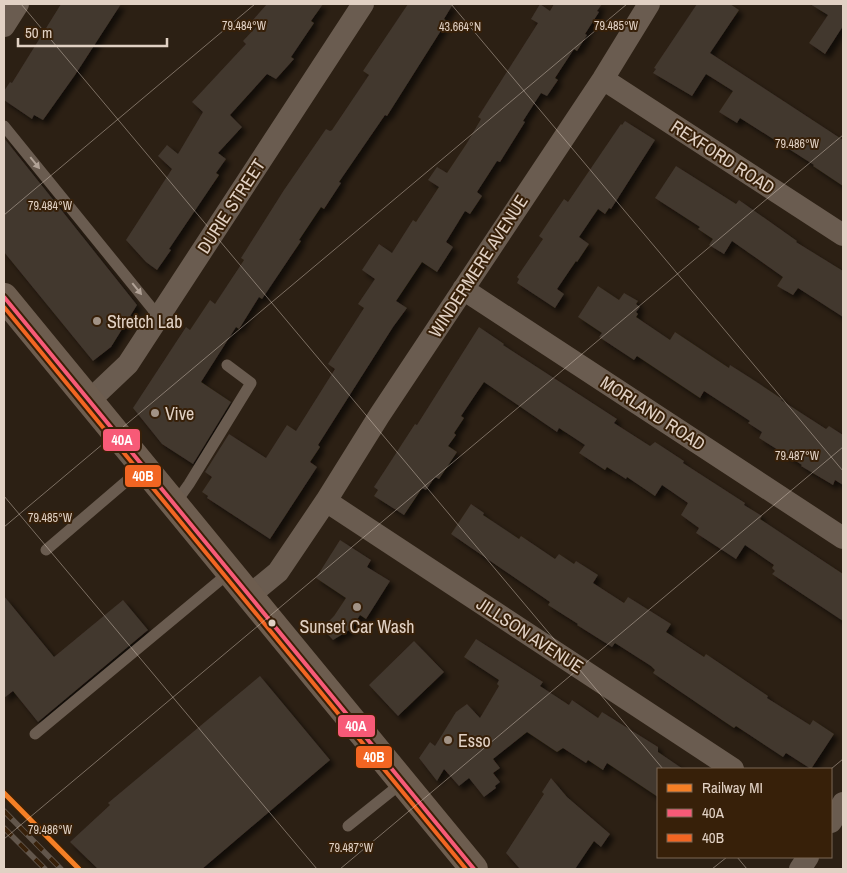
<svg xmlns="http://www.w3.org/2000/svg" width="847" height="873" font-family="'Archivo Narrow',sans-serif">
  <defs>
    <filter id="shadow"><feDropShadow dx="4.5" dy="4.5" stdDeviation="2.5" flood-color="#0009"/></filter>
  </defs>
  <rect width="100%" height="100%" fill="#2c2014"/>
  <!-- building -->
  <path fill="#42372e" filter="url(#shadow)" d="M61,4H121L75,75L43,120L34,115L32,119L4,100V91L10,82L12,83Z
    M267,4H323L311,21L314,23L291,57L294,59L276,79L267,74L230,115L242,127L218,153L226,159L216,173L219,175L169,249L171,250L157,270L146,262L126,240L172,169L158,156L167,145L178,154L203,112L192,102L246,44L243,41L257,26L252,21Z
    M408,4H453L444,19L447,21L387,116L385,115L339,182L341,183L324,209L321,207L299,240L301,241L262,299L259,297L239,329L236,327L201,382L231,402L193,464L162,444L133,408L186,327L190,330L210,300L215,304L244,260L241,258L284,190L326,129L330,131L332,130L369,75L363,71Z
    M540,4L550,11L554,4H602L597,11L599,12L585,34L587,35L577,51L574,49L555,78L558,80L547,96L541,93L523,121L525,122L500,162L497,161L477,192L482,196L470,214L465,211L446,242L453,247L437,272L422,262L396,301L407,308L393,327L318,445L320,447L310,462L317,467L270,539L207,498L208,496L202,492L212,477L205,472L229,434L266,458L287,425L296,431L335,369L328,364L364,308L358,304L375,279L362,270L379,244L392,253L413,220L416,222L439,187L428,180L437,167L447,173L467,143L481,119L478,117L538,23L531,19Z
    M697,4H730L739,10L710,53L843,140V186L813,166L814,165L740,118L737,123L719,112L733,91L706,74L692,96L653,73L656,69L654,68Z
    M810,4H843V26L825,54L809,43L828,15Z
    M625,121L655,140L611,209L609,208L605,214L598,209L579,237L589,244L577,262L576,261L557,289L564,294L555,308L517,283L519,279L517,277L543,239L539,236L551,218L564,199L568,202L621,124L622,125Z
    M4,138L137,305L111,347L93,361L4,252Z
    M676,166L736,204L739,200L797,241L796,242L843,271V317L798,288L793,295L777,286L783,277L732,241L724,254L709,245L713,239L698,229L700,227L655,198Z
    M598,286L619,300L624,293L638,301L636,304L640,307L636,312L638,314L636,317L670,340L675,332L729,368L730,365L752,379L782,399L781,400L826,429L829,426L843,435V485L835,480L833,485L801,466L802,465L759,438L762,432L748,423L750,421L704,391L700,398L637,356L634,360L599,337L602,333L578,317Z
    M479,327L504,344L503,345L617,419L614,423L650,446L655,442L684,461L683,463L745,503L744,505L762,516L760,519L843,574V621L772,574L775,571L772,568L774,565L745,545L736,559L696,533L699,528L681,515L688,503L662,485L655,496L627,477L626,479L607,467L605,470L579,453L585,445L559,428L557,432L484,382L461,416L464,418L454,433L456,435L448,446L457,452L439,479L435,477L426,490L422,488L404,515L374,496L378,490L374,487L415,424L417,425Z
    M471,504L484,513L483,515L519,539L521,536L555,559L559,554L574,564L576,561L598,575L593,583L624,603L628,597L671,624L666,632L704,657L706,654L768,696L767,698L810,725L813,720L834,734L811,769L786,753L783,757L736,726L734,728L722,720L653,673L655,670L651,666L615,643L612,647L577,625L578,624L548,605L550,602L451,534Z
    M340,540L371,560L367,567L390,581L366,619L360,615L351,629L333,640L322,628L334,616L346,598L316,578Z
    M4,596L54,657L123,600L148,630L38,722L13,691L4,698Z
    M476,639L543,682L540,686L569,705L572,700L598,718L602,712L658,747V752L683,769H658V797L607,763L603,770L588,760L586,763L563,748L557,752L527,732L493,759L500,768L493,773L500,782L495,786L496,788L484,797L469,778L459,786L444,769L437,781L419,758L430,742L435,746L456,712L467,704L480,718L499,686L497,684L499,680L464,657Z
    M414,641L444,672L398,716L369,685Z
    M260,676L330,760L202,869H98L70,842L110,805L108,803Z
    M551,778L567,797L610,834L601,847L594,841L575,869H520L506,853L544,794L542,792Z"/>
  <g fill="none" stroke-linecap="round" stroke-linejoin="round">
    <!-- lane -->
    <path stroke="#6a5c50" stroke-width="11" d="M4,126L159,317
      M174,505L189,484L251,383L227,365
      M46,550L143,467
      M35,734L230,572
      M348,826L403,782"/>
    <!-- street -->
    <path stroke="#6a5c50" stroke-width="22" d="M4,26L18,4
      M603,79L843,235
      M463,289L843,538
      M89,401L128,364L363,4
      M326,501L733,769
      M250,595L278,572L326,501L379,416L603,79L649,4
      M831,822L843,803
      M800,869L808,857"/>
    <!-- secondary -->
    <path stroke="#6d5d4f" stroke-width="28" d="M4,297L474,869"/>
    <defs>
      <path id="rail" d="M4,811L61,869
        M4,828L45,869"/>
    </defs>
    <!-- rail casing -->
    <use href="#rail" stroke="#62564b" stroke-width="5.5"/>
    <!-- rail -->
    <use href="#rail" stroke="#372009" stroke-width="4" stroke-dasharray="11" stroke-linecap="butt"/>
    <defs>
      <path id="bus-1" d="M4,297L474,869"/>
      <path id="bus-2" d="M4,307L466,869"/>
    </defs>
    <!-- bus-1 casing -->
    <use href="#bus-1" stroke="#372009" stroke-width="8"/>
    <!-- bus-2 casing -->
    <use href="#bus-2" stroke="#372009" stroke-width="8"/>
    <!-- bus-1 -->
    <use href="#bus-1" stroke="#f75a77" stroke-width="4"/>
    <!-- bus-2 -->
    <use href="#bus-2" stroke="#f26522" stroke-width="4"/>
    <defs>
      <path id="rail-1" d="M4,793L79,869"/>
    </defs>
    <!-- rail-1 casing -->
    <use href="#rail-1" stroke="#372009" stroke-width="9"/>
    <!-- rail-1 -->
    <use href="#rail-1" stroke="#f57f25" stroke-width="5"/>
  </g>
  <!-- one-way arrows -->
  <defs><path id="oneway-solid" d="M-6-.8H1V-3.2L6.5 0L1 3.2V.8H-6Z" transform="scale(1.25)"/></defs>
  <g fill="#b1a296">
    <use href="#oneway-solid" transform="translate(35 163) rotate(51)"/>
    <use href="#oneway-solid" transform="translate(137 289) rotate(51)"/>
  </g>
  <!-- ticks -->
  <path fill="none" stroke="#e1d1c4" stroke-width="1" stroke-opacity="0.45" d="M21,4L663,769M451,4L843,471M4,215L255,4M4,496L317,869M4,527L627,4M831,769L843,759M4,839L843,135M737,857L747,869M340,869L843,447M712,869L727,857"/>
  <!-- markers -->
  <g fill="#a29386" stroke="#372009" stroke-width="2">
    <circle cx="97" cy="321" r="5"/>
    <circle cx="155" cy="413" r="5"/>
    <circle cx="357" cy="607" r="5"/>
    <circle cx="448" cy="740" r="5"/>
  </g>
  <circle fill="#e1d1c4" stroke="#372009" stroke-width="2" cx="272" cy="623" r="4.5"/>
  <g text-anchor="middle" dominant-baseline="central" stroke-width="4" stroke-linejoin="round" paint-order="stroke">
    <!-- street labels -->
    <g font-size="18" fill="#e1d1c4" stroke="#372009">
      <text transform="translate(723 157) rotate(33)">REXFORD ROAD</text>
      <text transform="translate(231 206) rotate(-57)">DURIE STREET</text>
      <text transform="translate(478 266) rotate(-57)">WINDERMERE AVENUE</text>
      <text transform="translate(653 413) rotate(33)">MORLAND ROAD</text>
      <text transform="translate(530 635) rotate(33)">JILLSON AVENUE</text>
    </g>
    <!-- poi labels -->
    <g font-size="18" fill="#e1d1c4" stroke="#372009" text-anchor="start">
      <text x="107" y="321">Stretch Lab</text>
      <text x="165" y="413">Vive</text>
      <text x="357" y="626" text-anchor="middle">Sunset Car Wash</text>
      <text x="458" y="740">Esso</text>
    </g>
  </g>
  <g font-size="12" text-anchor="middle" fill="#e1d1c4" stroke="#372009" stroke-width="4" stroke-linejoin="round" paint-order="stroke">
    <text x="244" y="30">79.484°W</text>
    <text x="616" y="30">79.485°W</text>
    <text x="460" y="31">43.664°N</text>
    <text x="797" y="148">79.486°W</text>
    <text x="50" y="210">79.484°W</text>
    <text x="797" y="460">79.487°W</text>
    <text x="50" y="522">79.485°W</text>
    <text x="50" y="834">79.486°W</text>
    <text x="351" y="852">79.487°W</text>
  </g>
  <g stroke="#372009" stroke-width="2">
    <rect x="102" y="428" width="39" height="24" rx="5" fill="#f75a77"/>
    <rect x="124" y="464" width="38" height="24" rx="5" fill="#f26522"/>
    <rect x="337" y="714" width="39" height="24" rx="5" fill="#f75a77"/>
    <rect x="355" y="745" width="38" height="24" rx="5" fill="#f26522"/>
  </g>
  <g font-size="14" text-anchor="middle" font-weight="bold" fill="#fff">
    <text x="122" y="445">40A</text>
    <text x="143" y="481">40B</text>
    <text x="356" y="731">40A</text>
    <text x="374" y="762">40B</text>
  </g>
  <!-- border -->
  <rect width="847" height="873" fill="none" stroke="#e1d1c4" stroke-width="10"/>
  <!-- legend -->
  <rect x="657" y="768" width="175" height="90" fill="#372009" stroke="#7b6754"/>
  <rect x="667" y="784" width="25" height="8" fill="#f57f25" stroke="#7b6754"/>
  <text x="702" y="793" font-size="15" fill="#e1d1c4">Railway MI</text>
  <rect x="667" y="809" width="25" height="8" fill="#f75a77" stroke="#7b6754"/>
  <text x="702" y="818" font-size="15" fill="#e1d1c4">40A</text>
  <rect x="667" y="834" width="25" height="8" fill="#f26522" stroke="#7b6754"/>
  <text x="702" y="843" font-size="15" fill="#e1d1c4">40B</text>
  <!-- scale -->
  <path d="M18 38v8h149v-8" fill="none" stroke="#e1d1c4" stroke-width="2.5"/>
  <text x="25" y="38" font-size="15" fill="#e1d1c4" stroke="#372009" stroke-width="4" paint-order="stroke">50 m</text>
</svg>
